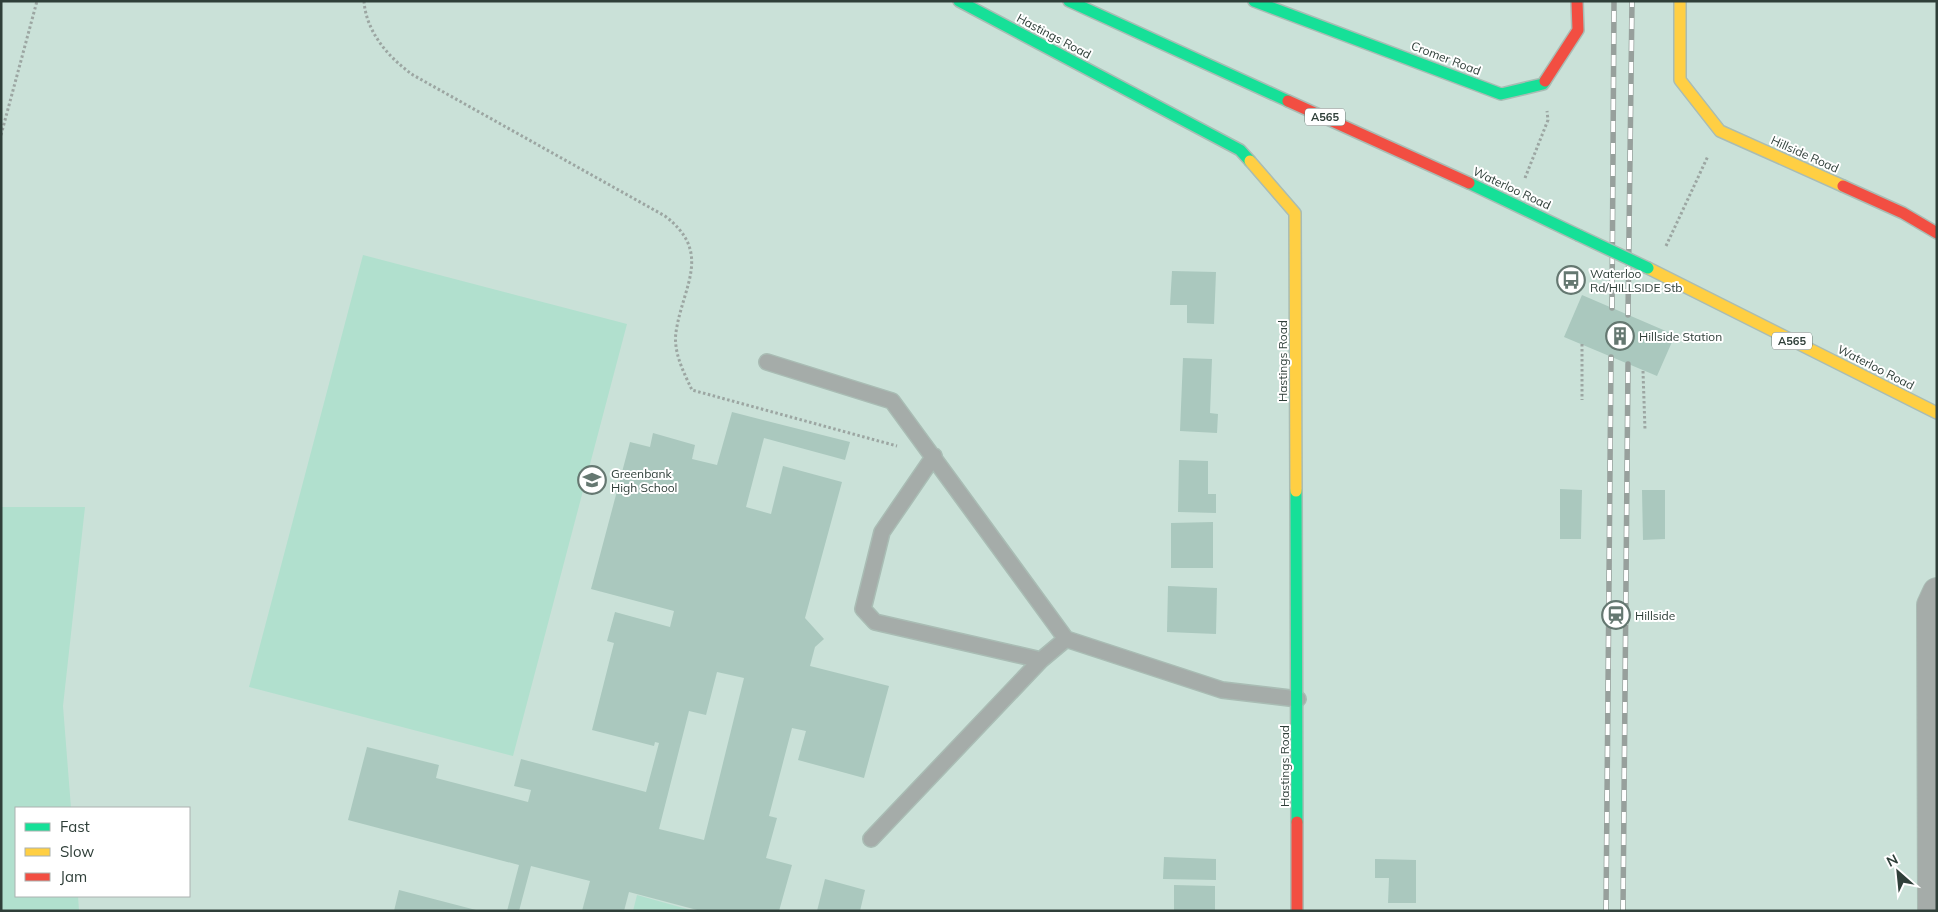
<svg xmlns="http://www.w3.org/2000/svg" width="1938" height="912" font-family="Mulish,sans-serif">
  <rect width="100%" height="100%" fill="#cae1d8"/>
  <!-- green -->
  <path fill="#b1e0ce" d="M363,255L627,324L513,756L249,687Z
    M1,507H85L63,706L71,808H16V896H78L79,911H1Z
    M637,895L694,911H633Z"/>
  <!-- building -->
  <path fill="#aac8be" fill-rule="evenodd" d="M1172,271L1216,272L1214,324L1187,323V305H1170Z
    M1582,295L1675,335L1657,376L1564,337Z
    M1183,358L1212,359L1210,413L1218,414L1217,433L1180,431Z
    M732,412L850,442L845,460L764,438L746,507L771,514L783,466L842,482L805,618L824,639L815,647L810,666L889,686L864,778L798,760L806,731L792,728L769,816L777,818L766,858L792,865L779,911H701L629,892L624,911H582L590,881L531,866L519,911H507L519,865L348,820L367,747L439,765L436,778L528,802L531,790L514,786L521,759L646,792L659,743L655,742L654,746L592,730L614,643L607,641L615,612L670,627L674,611L591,589L630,442L650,447L653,433L695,445L692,459L717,465ZM717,672L744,678L704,840L659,829L689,711L706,715Z
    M1179,460L1208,461V494H1216V513L1178,512Z
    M1560,489L1582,490L1581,539H1560Z
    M1642,490H1665V539L1643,540Z
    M1213,522V568H1171V523Z
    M1168,586L1217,588L1216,634L1167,632Z
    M1164,857L1216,859V880L1163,879Z
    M1375,859L1416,860V903H1388L1389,878H1375Z
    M825,879L865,890L860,911H817Z
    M1174,885L1215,886V911H1174Z
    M399,890L476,910V911H394Z"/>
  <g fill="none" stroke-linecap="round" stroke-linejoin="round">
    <defs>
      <path id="lane" d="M767,362L892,401L1066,639L1222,690L1298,699
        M934,456L882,532L863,609L875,622L1041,660
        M871,839L1041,660L1066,639"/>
      <path id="street" d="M1932,911L1931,605L1937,592"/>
      <path id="fast" d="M959,1L1240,150L1250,161
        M1069,1L1288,101
        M1254,1L1501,94L1543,84L1545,81
        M1469,183L1578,235
        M1296,491L1297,822"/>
      <path id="slow" d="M1680,1V80L1720,131L1843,186
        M1250,161L1295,213L1296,491
        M1648,268L1937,413"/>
      <path id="jam" d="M1545,81L1578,30L1577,1
        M1288,101L1469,183
        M1843,186L1903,213L1937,233
        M1297,822V911"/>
    </defs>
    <!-- lane casing -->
    <use href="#lane" stroke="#a9bcb4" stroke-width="18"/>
    <!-- street casing -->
    <use href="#street" stroke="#a9bcb4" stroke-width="30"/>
    <!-- fast casing -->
    <use href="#fast" stroke="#a9bcb4" stroke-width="14"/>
    <!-- slow casing -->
    <use href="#slow" stroke="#a9bcb4" stroke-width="14"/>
    <!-- jam casing -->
    <use href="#jam" stroke="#a9bcb4" stroke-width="14"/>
    <!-- path -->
    <path stroke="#9ca6a2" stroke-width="3" stroke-dasharray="2.5 2.5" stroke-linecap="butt" d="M364,1C366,32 389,58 413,75L665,216C713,253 683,285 676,332C673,352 684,373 692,390L897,446
      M1,135L37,1
      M1525,178L1548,120L1547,111
      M1666,246L1708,156
      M1582,344V400
      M1643,371L1645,430"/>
    <!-- lane -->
    <use href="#lane" stroke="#a5aca9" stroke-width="15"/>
    <!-- street -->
    <use href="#street" stroke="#a5aca9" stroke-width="28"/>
    <!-- fast -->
    <use href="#fast" stroke="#16e098" stroke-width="11"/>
    <!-- slow -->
    <use href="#slow" stroke="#ffcf43" stroke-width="11"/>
    <!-- jam -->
    <use href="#jam" stroke="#f24e42" stroke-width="11"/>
    <defs>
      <path id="rail" d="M1612,308L1614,1
        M1628,315L1632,1
        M1606,911L1611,357
        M1623,911L1628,364"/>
    </defs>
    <!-- rail casing -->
    <use href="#rail" stroke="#97a09c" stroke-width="5.5"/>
    <!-- rail -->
    <use href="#rail" stroke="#fff" stroke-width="4" stroke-dasharray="11" stroke-linecap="butt"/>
    <defs>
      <path id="fast-bridge" d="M1578,235L1648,268"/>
    </defs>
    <!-- fast-bridge casing -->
    <use href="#fast-bridge" stroke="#a9bcb4" stroke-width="14" stroke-linecap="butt"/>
    <!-- fast-bridge -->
    <use href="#fast-bridge" stroke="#16e098" stroke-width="11"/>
  </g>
  <!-- icons -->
  <defs>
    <symbol id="bus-ring" viewBox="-11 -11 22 22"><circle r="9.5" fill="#fff" stroke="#657871" stroke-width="1.5"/><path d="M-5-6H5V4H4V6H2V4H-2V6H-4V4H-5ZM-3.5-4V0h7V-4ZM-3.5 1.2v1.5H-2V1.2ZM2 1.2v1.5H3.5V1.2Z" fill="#657871"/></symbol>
    <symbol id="building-ring" viewBox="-11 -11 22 22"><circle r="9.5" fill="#fff" stroke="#657871" stroke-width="1.5"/><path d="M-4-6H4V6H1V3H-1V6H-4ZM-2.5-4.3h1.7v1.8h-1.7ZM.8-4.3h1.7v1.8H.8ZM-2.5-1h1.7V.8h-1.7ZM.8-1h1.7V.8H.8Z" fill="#657871"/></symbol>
    <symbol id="school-ring" viewBox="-11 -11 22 22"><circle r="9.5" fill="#fff" stroke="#657871" stroke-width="1.5"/><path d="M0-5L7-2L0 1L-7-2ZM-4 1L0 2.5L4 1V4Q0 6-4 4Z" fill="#657871"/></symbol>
    <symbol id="station-ring" viewBox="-11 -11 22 22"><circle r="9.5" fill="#fff" stroke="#657871" stroke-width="1.5"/><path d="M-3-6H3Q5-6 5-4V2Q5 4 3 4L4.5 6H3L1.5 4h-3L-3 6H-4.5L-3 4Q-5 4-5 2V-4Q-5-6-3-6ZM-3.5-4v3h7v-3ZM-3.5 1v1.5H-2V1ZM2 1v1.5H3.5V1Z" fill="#657871"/></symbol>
  </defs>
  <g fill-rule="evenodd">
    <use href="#bus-ring" x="1555" y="264" width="32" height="32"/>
    <use href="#building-ring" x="1604" y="320" width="32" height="32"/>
    <use href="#school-ring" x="576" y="464" width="32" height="32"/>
    <use href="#station-ring" x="1600" y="599" width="32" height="32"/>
  </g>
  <g text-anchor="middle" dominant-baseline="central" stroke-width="4" stroke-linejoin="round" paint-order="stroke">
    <!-- shield labels -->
    <g fill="#fff" stroke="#6d7974" stroke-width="1">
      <rect x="1305" y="108.5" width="40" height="17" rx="4"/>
      <rect x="1772" y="332.5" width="40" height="17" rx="4"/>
    </g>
    <g font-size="11" font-weight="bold" fill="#2f3f39">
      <text x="1325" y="117">A565</text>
      <text x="1792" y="341">A565</text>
    </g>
    <!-- street labels -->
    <g font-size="12" fill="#2f3f39" stroke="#fff">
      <text transform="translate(1054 36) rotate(28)">Hastings Road</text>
      <text transform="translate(1446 58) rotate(21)">Cromer Road</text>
      <text transform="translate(1805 154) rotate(24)">Hillside Road</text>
      <text transform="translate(1512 188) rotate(25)">Waterloo Road</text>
      <text transform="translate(1282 361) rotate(-90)">Hastings Road</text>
      <text transform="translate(1876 367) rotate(27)">Waterloo Road</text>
      <text transform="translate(1284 766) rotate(-90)">Hastings Road</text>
    </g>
    <!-- poi labels -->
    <g font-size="12" fill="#2f3f39" stroke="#fff" text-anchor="start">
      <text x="1590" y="273">Waterloo<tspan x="1590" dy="14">Rd/HILLSIDE Stb</tspan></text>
      <text x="1639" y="336">Hillside Station</text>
      <text x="611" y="473">Greenbank<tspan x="611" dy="14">High School</tspan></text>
      <text x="1635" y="615">Hillside</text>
    </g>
  </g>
  <!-- border -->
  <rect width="1938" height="912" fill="none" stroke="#2f3f39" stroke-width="5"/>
  <!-- legend -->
  <rect x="15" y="807" width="175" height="90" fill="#ffffff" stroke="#acb2b0"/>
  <rect x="25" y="823" width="25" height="8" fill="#16e098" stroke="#acb2b0"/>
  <text x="60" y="832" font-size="15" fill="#2f3f39">Fast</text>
  <rect x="25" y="848" width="25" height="8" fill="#ffcf43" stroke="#acb2b0"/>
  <text x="60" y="857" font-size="15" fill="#2f3f39">Slow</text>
  <rect x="25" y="873" width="25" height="8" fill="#f24e42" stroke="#acb2b0"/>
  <text x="60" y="882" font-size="15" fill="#2f3f39">Jam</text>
  <!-- north arrow -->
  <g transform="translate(1898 872) rotate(333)" stroke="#ffffff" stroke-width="4" paint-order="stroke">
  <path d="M0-4L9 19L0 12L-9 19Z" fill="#2f3f39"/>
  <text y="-8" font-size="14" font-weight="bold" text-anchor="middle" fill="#2f3f39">N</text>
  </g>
</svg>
